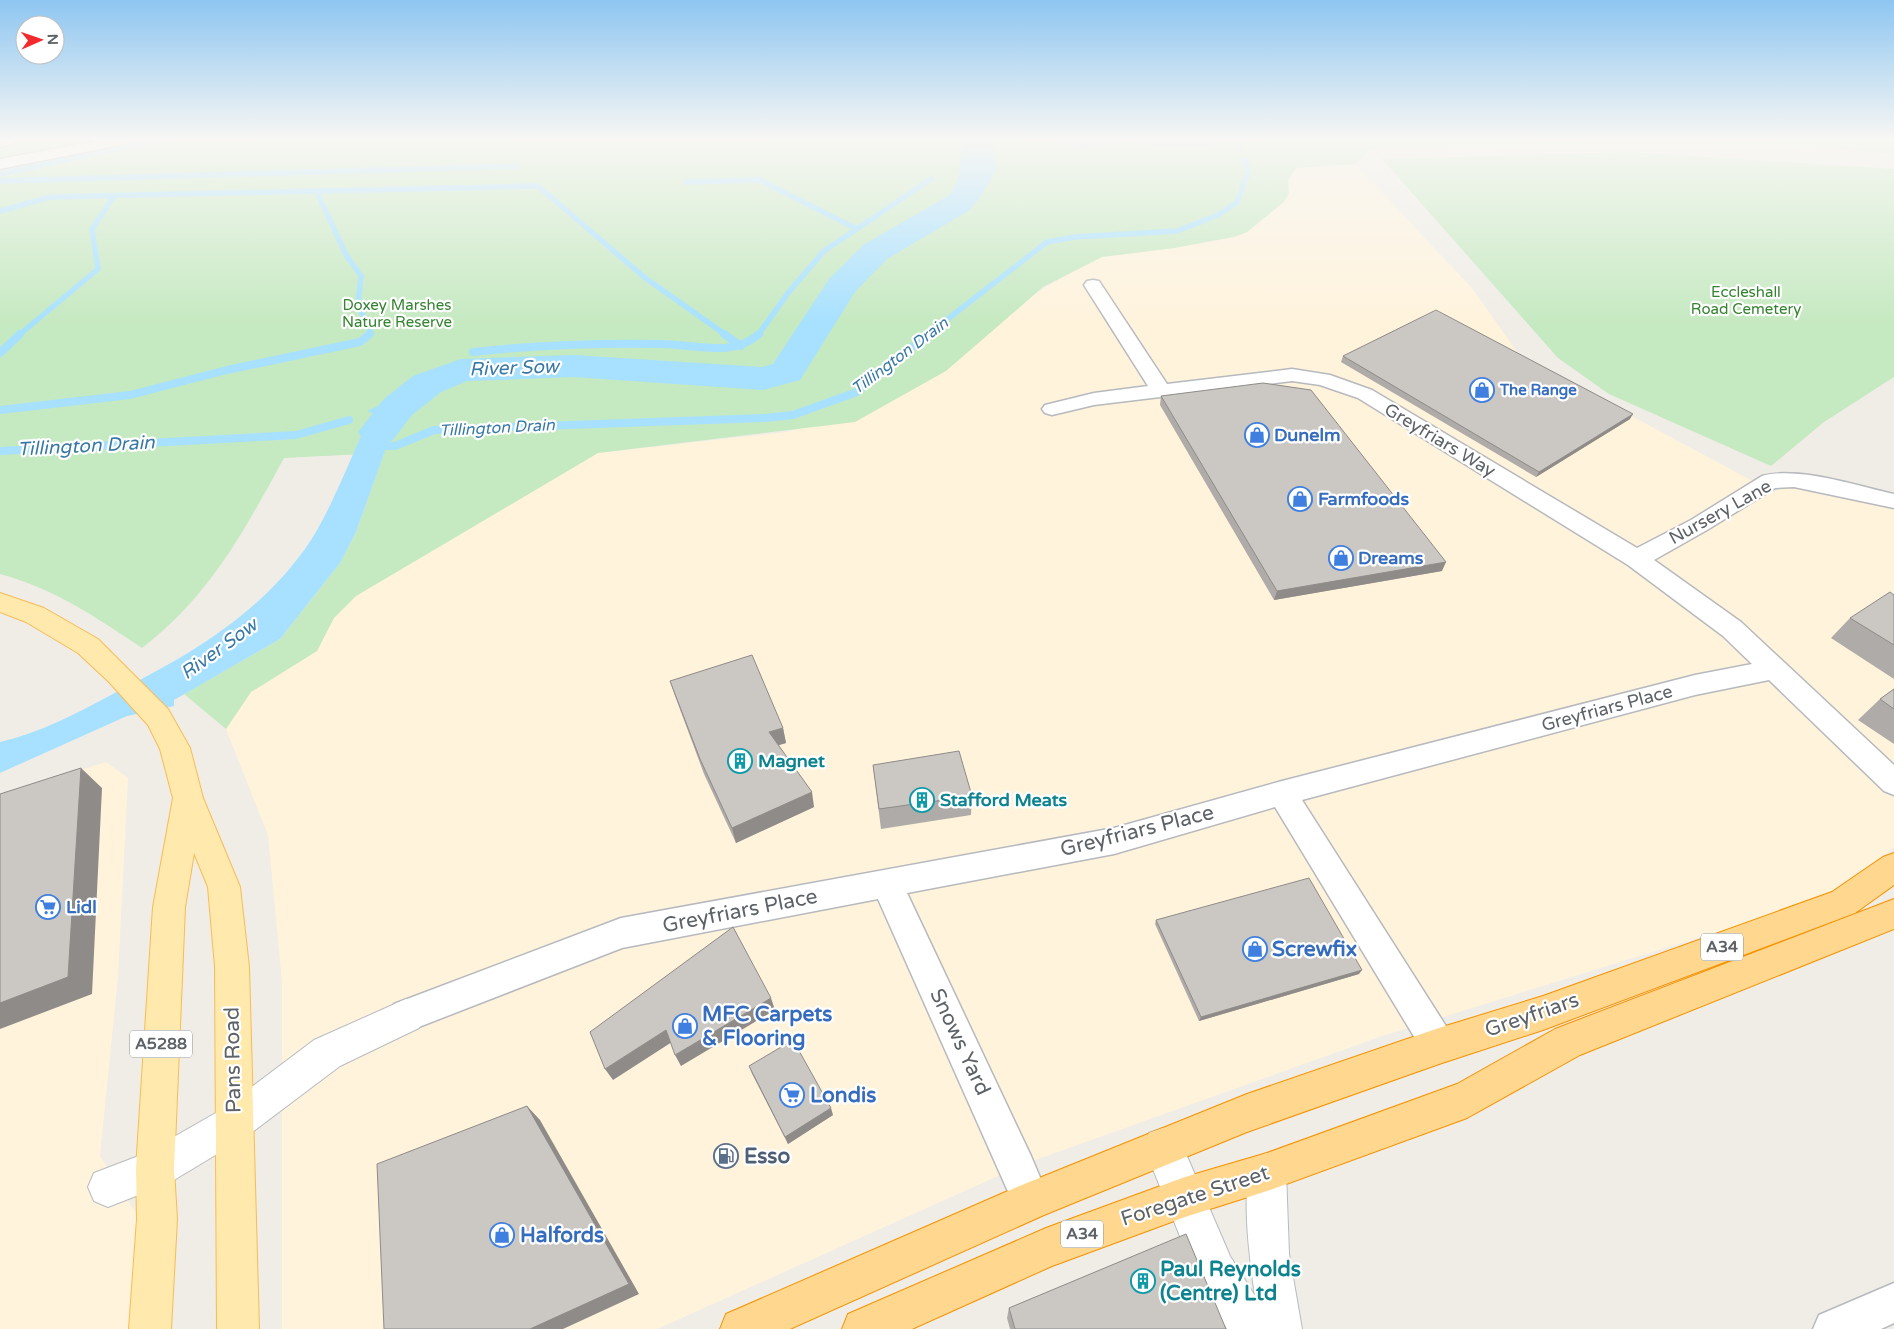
<svg xmlns="http://www.w3.org/2000/svg" width="1894" height="1329" font-family="'Varela Round',sans-serif">
  <rect width="100%" height="100%" fill="#f0ede6"/>
  <!-- commercial -->
  <path fill="#fff3dc" d="M1355,164L1472,288L1520,356L1773,492L1790,486L1894,504V847L1833,896L1385,1035L1027,1163L657,1329H282V982L268,835L226,729L251,692L317,651L334,618L356,596L598,453L787,432L813,425L1078,268L1102,257L1174,248L1234,237L1247,232L1289,193L1288,181L1295,168Z
    M106,762L128,778L118,977L100,1156L153,1240L160,1329H0V795Z"/>
  <!-- green -->
  <path fill="#c5e9c1" d="M29,138H123L0,160V147Z
    M168,138H1894V154L1792,145L1643,142L1370,149L1355,164L1296,168L1288,180L1289,193L1284,202L1247,232L1234,237L1174,248L1102,257L1043,287L946,371L855,422L598,453L356,596L334,618L317,651L251,692L226,729L184,694L280,639L340,563L356,532L384,453L284,458C244,531 210,596 142,648C94,616 57,590 0,574V174Z
    M1630,152L1894,169V377L1824,422L1771,466L1609,394L1558,358L1382,159Z"/>
  <!-- water -->
  <path fill="#a7e1ff" d="M966,138L991,140L997,169C991,179 985,190 978,198C957,220 927,228 899,238C933,212 977,189 966,138Z
    M1126,138H1225L1207,146H1152L1134,144Z
    M427,384L423,401L401,417L387,444H397L396,447L386,448L356,532L340,563L280,639L174,700V706L127,716L0,773V742C39,733 76,714 111,695C186,657 255,618 305,549C329,515 346,468 364,430L374,414L367,411L378,406L389,395Z"/>
  <g fill="none" stroke-linecap="round" stroke-linejoin="round">
    <!-- stream-far1 -->
    <path stroke="#a7e1ff" stroke-width="5.5" d="M1056,138C1078,149 1097,145 1119,138
      M1229,138L1239,149
      M0,174L168,138
      M0,181L517,166
      M686,182L760,180L855,228
      M317,192L346,255L361,276L358,305L371,333L368,335
      M0,211L50,197L538,186L644,277L726,335
      M19,335L98,269L92,229L114,196
      M758,335L788,293L824,251L931,179
      M927,335L1047,242L1075,237L1177,231L1218,215L1237,202L1248,172L1245,160"/>
    <!-- stream -->
    <path stroke="#a7e1ff" stroke-width="8" d="M724,334L741,346
      M473,352C536,345 597,343 660,344C681,344 703,349 724,348C738,347 749,343 759,334
      M0,353L20,334
      M0,410L130,395L227,370L360,342L370,334
      M387,446H395L434,430L765,418L793,415L857,392L928,334
      M0,451L296,435L349,420"/>
    <!-- river -->
    <path fill="#a7e1ff" fill-rule="evenodd" d="M962,138H990L989,180L981,196L970,210L887,259L855,292L800,380L763,390L573,377L467,381L441,392L412,415L392,441L378,444L364,441L358,432L384,399L413,376L461,359L573,355L762,367L773,364L829,279L863,245L948,196C963,180 960,160 962,138Z"/>
    <defs>
      <path id="street" d="M0,138H22L20,141L0,147Z
        M111,138H142L135,142L0,169V159Z
        M1093,280L1099,281L1167,384L1292,369L1330,375L1372,390L1637,548L1691,520L1762,476C1798,466 1857,486 1894,494V508L1794,487L1775,488L1707,530L1654,560L1741,622L1894,765V795L1884,791L1769,680L1695,695L1302,800L1451,1034L1456,1046L1451,1058L1439,1063L1427,1058L1275,807L1114,854L907,893L1031,1156L1050,1201L1044,1214L1031,1220L1018,1214L878,899L622,948L406,1032L394,1028L389,1016L394,1004L621,918L1114,828L1282,781L1695,675L1752,664L1723,636L1628,565L1358,398L1320,385L1292,381L1094,405L1052,415L1045,413L1042,409L1045,405L1094,393L1148,386L1084,285L1087,281Z
        M1894,1283V1323L1881,1329H1813L1819,1315Z"/>
      <path id="secondary" d="M406,999L419,1004L424,1016L419,1028L340,1066L247,1136L169,1183L108,1207L94,1201L88,1187L94,1173L144,1154L221,1110L314,1040Z
        M1163,1128L1177,1133L1230,1256L1255,1296C1250,1261 1240,1190 1253,1158L1267,1153L1281,1158L1286,1172L1289,1254L1302,1329H1227L1200,1286L1144,1147L1149,1133Z"/>
      <path id="primary" d="M0,593L44,608L98,639L168,709L190,748L203,798L240,887L249,967L259,1329H217L215,967L208,887L194,853L185,907L174,1169L177,1219L171,1329H129L137,1219L136,1169L153,907L173,798L160,749L148,725L109,682L78,653L26,622L0,612Z"/>
      <path id="highway" d="M1894,853V885L1855,913L1543,1030L1439,1064L1247,1132L1044,1215L790,1329H720L726,1314L1017,1187L1247,1094L1439,1028L1543,996L1832,892L1883,857Z
        M1894,899V929L1580,1055L1467,1118L1267,1191L1185,1217L1052,1266L912,1329H842L848,1314L1046,1228L1185,1177L1267,1153L1457,1084L1555,1029Z"/>
    </defs>
    <!-- street casing -->
    <use href="#street" stroke="#b6b9bd" stroke-width="3"/>
    <!-- secondary casing -->
    <use href="#secondary" stroke="#b7bbc0" stroke-width="2"/>
    <!-- primary casing -->
    <use href="#primary" stroke="#f9bb56" stroke-width="2"/>
    <!-- highway casing -->
    <use href="#highway" stroke="#f69100" stroke-width="2"/>
    <!-- street -->
    <use href="#street" fill="#fff" fill-rule="evenodd"/>
    <!-- secondary -->
    <use href="#secondary" fill="#fff" fill-rule="evenodd"/>
    <!-- primary -->
    <use href="#primary" fill="#ffe9ac" fill-rule="evenodd"/>
    <!-- highway -->
    <use href="#highway" fill="#ffd78e" fill-rule="evenodd"/>
  </g>
  <!-- wall -->
  <path fill="#afaba8" d="M1343,356L1630,419L1536,477L1341,362Z
    M1161,396L1442,571L1274,600L1160,405Z
    M1894,595V679L1831,638L1850,618Z
    M670,681L783,728L786,743L779,745L814,807L736,843L704,774L675,696Z
    M1894,689V744L1858,720L1880,699Z
    M873,765L972,796L971,815L881,829Z
    M1156,920L1359,974L1199,1021L1155,924Z
    M749,1066L833,1115L788,1144L752,1074Z
    M1009,1308L1226,1329H1010L1007,1318Z"/>
  <!-- shaded-wall -->
  <path fill="#8e8b88" d="M1633,414L1630,419L1536,477L1539,472Z
    M1446,562L1442,571L1274,600L1277,591Z
    M783,728L786,743L772,747L769,732Z
    M81,768L102,788L92,994L0,1029V1003Z
    M812,792L814,807L736,843L732,828Z
    M1362,970L1359,974L1199,1021L1201,1017Z
    M771,998L775,1010L681,1066L675,1055Z
    M666,1030L672,1042L613,1080L605,1069Z
    M527,1106L540,1120L639,1294L563,1329H530Z
    M831,1108L833,1115L788,1144L785,1137Z"/>
  <!-- building -->
  <path fill="#cbc7c3" stroke="#8e8b88" d="M1436,310L1633,414L1539,472L1343,356Z
    M1263,383L1311,390L1446,562L1277,591L1161,396Z
    M1890,592L1894,595V645L1850,618Z
    M752,655L783,728L769,732L812,792L732,828L700,759L670,681Z
    M1894,689V709L1880,699Z
    M959,751L972,796L879,809L873,765Z
    M81,768L68,977L0,1003V794Z
    M1309,878L1362,970L1201,1017L1156,920Z
    M733,927L771,998L675,1055L666,1030L605,1069L590,1032Z
    M793,1040L831,1108L785,1137L749,1066Z
    M527,1106L629,1284L530,1329H384L377,1164Z
    M1186,1234L1226,1329H1015L1009,1308Z"/>
  <!-- sky -->
  <linearGradient id="sky" x2="0" y2="1"><stop stop-color="#8ec6f1"/><stop offset="0.43" stop-color="#f8f7f4"/><stop offset="1" stop-color="#f8f7f4" stop-opacity="0"/></linearGradient>
  <rect width="1894" height="324" fill="url(#sky)"/>
  <!-- icons -->
  <defs>
    <symbol id="shop-ring" viewBox="-11 -11 22 22"><circle r="9.5" fill="#fff" stroke="#3f7fe0" stroke-width="1.5"/><path d="M-5-2.5h2.3a2.7 3.5 0 0 1 5.4 0H5L5.5 6h-11ZM-1.5-2.5h3a1.5 2.3 0 0 0-3 0Z" fill="#3f7fe0"/></symbol>
    <symbol id="building-ring" viewBox="-11 -11 22 22"><circle r="9.5" fill="#fff" stroke="#0f9aa8" stroke-width="1.5"/><path d="M-4-6H4V6H1V3H-1V6H-4ZM-2.5-4.3h1.7v1.8h-1.7ZM.8-4.3h1.7v1.8H.8ZM-2.5-1h1.7V.8h-1.7ZM.8-1h1.7V.8H.8Z" fill="#0f9aa8"/></symbol>
    <symbol id="supermarket-ring" viewBox="-11 -11 22 22"><circle r="9.5" fill="#fff" stroke="#3f7fe0" stroke-width="1.5"/><path d="M-6-5.5h2.5l.6 2H6L4.5 2H-2.5L-4.4-4H-6ZM-1.5 3.2a1.3 1.3 0 1 0 .1 0ZM3 3.2a1.3 1.3 0 1 0 .1 0Z" fill="#3f7fe0"/></symbol>
    <symbol id="fuel-ring" viewBox="-11 -11 22 22"><circle r="9.5" fill="#fff" stroke="#5c6f8a" stroke-width="1.5"/><path d="M-5.5-6h7V0h2V4h1.3V-2.5L3-4.5l.8-.8L6-3V5H2.5V1h-1V6h-7ZM-4.2-4.7v3.2H.2V-4.7Z" fill="#5c6f8a"/></symbol>
  </defs>
  <g fill-rule="evenodd">
    <use href="#shop-ring" x="1468" y="376" width="28" height="28"/>
    <use href="#shop-ring" x="1243" y="421" width="28" height="28"/>
    <use href="#shop-ring" x="1286" y="485" width="28" height="28"/>
    <use href="#shop-ring" x="1327" y="544" width="28" height="28"/>
    <use href="#building-ring" x="726" y="747" width="28" height="28"/>
    <use href="#building-ring" x="908" y="786" width="28" height="28"/>
    <use href="#supermarket-ring" x="34" y="893" width="28" height="28"/>
    <use href="#shop-ring" x="1241" y="935" width="28" height="28"/>
    <use href="#shop-ring" x="671" y="1012" width="28" height="28"/>
    <use href="#supermarket-ring" x="778" y="1081" width="28" height="28"/>
    <use href="#fuel-ring" x="712" y="1142" width="28" height="28"/>
    <use href="#shop-ring" x="488" y="1221" width="28" height="28"/>
    <use href="#building-ring" x="1129" y="1267" width="28" height="28"/>
  </g>
  <g text-anchor="middle" dominant-baseline="central" stroke-width="4.5" stroke-linejoin="round" paint-order="stroke">
    <!-- far-park labels -->
    <g font-size="15" fill="#348330" stroke="#fff">
      <text x="1746" y="292">Eccleshall<tspan x="1746" dy="17">Road Cemetery</tspan></text>
      <text x="397" y="305">Doxey Marshes<tspan x="397" dy="17">Nature Reserve</tspan></text>
    </g>
    <!-- far-shop labels -->
    <g font-size="15" font-weight="bold" fill="#366cbe" stroke="#fff" text-anchor="start">
      <text x="1500" y="390">The Range</text>
    </g>
    <!-- far-water labels -->
    <g font-size="16" font-style="italic" fill="#3878a5" stroke="#fff">
      <text transform="translate(900 356) rotate(-37)">Tillington Drain</text>
      <text transform="translate(497 428) rotate(-3)">Tillington Drain</text>
    </g>
    <!-- shield labels -->
    <g fill="#fff" stroke="#8e9195" stroke-width="1">
      <rect x="1701" y="933.5" width="42" height="27" rx="4"/>
      <rect x="130" y="1030.5" width="62" height="27" rx="4"/>
      <rect x="1061" y="1220.5" width="42" height="27" rx="4"/>
    </g>
    <g font-size="16" font-weight="bold" fill="#5d6267">
      <text x="1722" y="947">A34</text>
      <text x="161" y="1044">A5288</text>
      <text x="1082" y="1234">A34</text>
    </g>
    <!-- shop labels -->
    <g font-size="18" font-weight="bold" fill="#366cbe" stroke="#fff" text-anchor="start">
      <text x="1274" y="435">Dunelm</text>
      <text x="1318" y="499">Farmfoods</text>
      <text x="1358" y="558">Dreams</text>
      <text x="66" y="907">Lidl</text>
    </g>
    <!-- street labels -->
    <g font-size="18" fill="#5d6267" stroke="#fff">
      <text transform="translate(1440 440) rotate(31)">Greyfriars Way</text>
      <text transform="translate(1720 512) rotate(-29)">Nursery Lane</text>
      <text transform="translate(1607 708) rotate(-15)">Greyfriars Place</text>
    </g>
    <!-- culture labels -->
    <g font-size="18" font-weight="bold" fill="#0d838f" stroke="#fff" text-anchor="start">
      <text x="758" y="761">Magnet</text>
      <text x="940" y="800">Stafford Meats</text>
    </g>
    <!-- water labels -->
    <g font-size="19" font-style="italic" fill="#3878a5" stroke="#fff">
      <text transform="translate(514 368) rotate(-2)">River Sow</text>
      <text transform="translate(86 446) rotate(-3)">Tillington Drain</text>
      <text transform="translate(219 649) rotate(-36)">River Sow</text>
    </g>
    <!-- near-street labels -->
    <g font-size="21" fill="#5d6267" stroke="#fff">
      <text transform="translate(1137 831) rotate(-14)">Greyfriars Place</text>
      <text transform="translate(740 911) rotate(-11)">Greyfriars Place</text>
      <text transform="translate(1532 1015) rotate(-19)">Greyfriars</text>
      <text transform="translate(960 1042) rotate(65)">Snows Yard</text>
      <text transform="translate(233 1060) rotate(-91)">Pans Road</text>
      <text transform="translate(1195 1196) rotate(-18)">Foregate Street</text>
    </g>
    <!-- near-shop labels -->
    <g font-size="21" font-weight="bold" fill="#366cbe" stroke="#fff" text-anchor="start">
      <text x="1272" y="949">Screwfix</text>
      <text x="702" y="1014">MFC Carpets<tspan x="702" dy="24">&amp; Flooring</tspan></text>
      <text x="810" y="1095">Londis</text>
      <text x="520" y="1235">Halfords</text>
    </g>
    <!-- near-service labels -->
    <g font-size="21" font-weight="bold" fill="#4e5e75" stroke="#fff" text-anchor="start">
      <text x="744" y="1156">Esso</text>
    </g>
    <!-- near-culture labels -->
    <g font-size="21" font-weight="bold" fill="#0d838f" stroke="#fff" text-anchor="start">
      <text x="1160" y="1269">Paul Reynolds<tspan x="1160" dy="24">(Centre) Ltd</tspan></text>
    </g>
  </g>
  <!-- north arrow -->
  <g transform="translate(40 40) rotate(88)"><circle r="24" fill="#ffffff" stroke="#bec0c2"/>
  <path d="M0-4L9 19L0 12L-9 19Z" fill="#f22a2e"/>
  <text y="-8" font-size="14" font-weight="bold" text-anchor="middle" fill="#5d6267">N</text>
  </g>
</svg>
